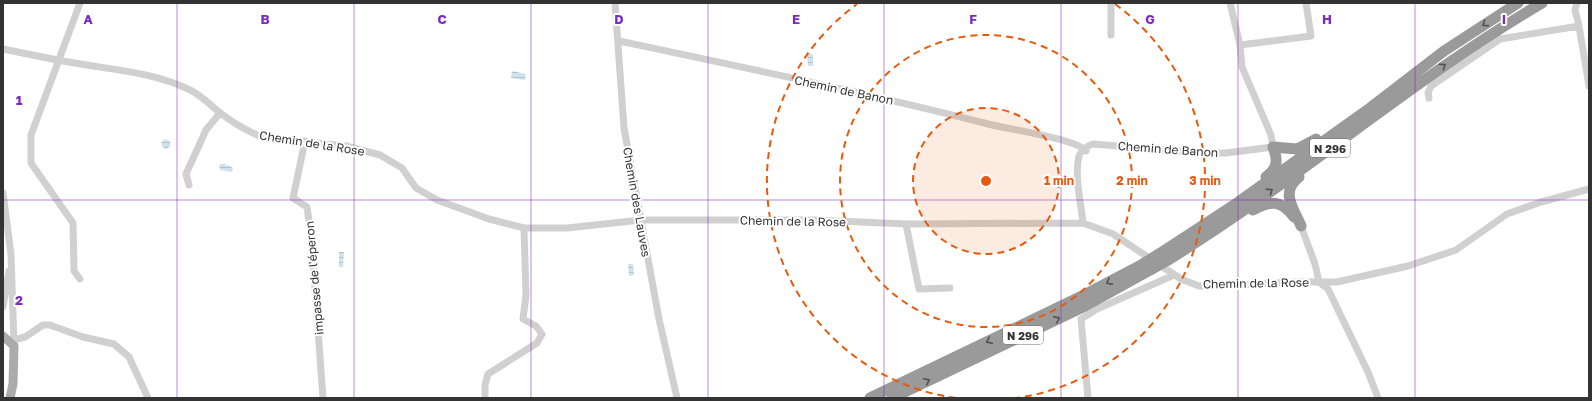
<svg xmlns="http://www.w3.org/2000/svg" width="1592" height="401" font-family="'Golos Text',sans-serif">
  <defs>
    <pattern id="water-rules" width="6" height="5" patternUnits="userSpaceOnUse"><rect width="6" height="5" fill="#cfe2ee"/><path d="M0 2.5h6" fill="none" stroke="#b2c2cd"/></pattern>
  </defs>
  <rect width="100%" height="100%" fill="#fff"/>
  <!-- water -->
  <path fill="url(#water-rules)" d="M810,53L813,55V66H808L807,55Z
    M512,71L526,74L525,80L511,78Z
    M161.5 144a4.5 4.5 0 1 1 9 0a4.5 4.5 0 1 1-9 0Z
    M225,163L226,166L228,165L233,168L232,172L220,170L219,165Z
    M339,252H344L343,267H339Z
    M628,264H633L634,275L629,276Z"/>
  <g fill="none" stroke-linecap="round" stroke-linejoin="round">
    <!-- minor -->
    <path stroke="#d0d0d0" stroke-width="7" d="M615,3L624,128L659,319L677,398
      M1111,3V35
      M1577,3L1575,10L1579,26
      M619,41C742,67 866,93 988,124C1007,129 1077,139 1086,151
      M1240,45L1311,36L1306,3
      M3,49C27,54 51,59 75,63C113,70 152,72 188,89C200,94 209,104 219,112C233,123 247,131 264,138L346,146L380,155L402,168L416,188L437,200L489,219L524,228H567L641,220H815L906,224L1083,223L1113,234L1181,279L1199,286H1217L1296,282H1337L1408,266L1456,250L1507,214L1541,202L1589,189
      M1429,98L1428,93L1431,86L1500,39L1579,26L1589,86
      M305,141L293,198L307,207L311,234L323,398
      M189,185L186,174L206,130L220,113
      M3,193L11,254L14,344
      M1083,223C1081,202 1074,176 1079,156C1081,150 1087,146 1093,144L1200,153H1226L1273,147L1271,135L1242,67L1240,45L1230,3
      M906,224L919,289L950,288
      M1301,226L1315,264L1319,282
      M80,279L74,271L73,223L31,163V135L80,3
      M1319,282L1328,289L1368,372L1378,398
      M3,307L9,271
      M14,340L25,337L43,325H50L83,337L114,344L129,357L148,398
      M485,398V385L488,374L537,343L542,334L536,326L523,319L526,295L524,228
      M1088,398L1081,319L1097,309L1174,275"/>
    <!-- major -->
    <path stroke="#ababab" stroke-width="9" d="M3,336L14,346L13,384L10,398"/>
    <!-- highway -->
    <path stroke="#9a9a9a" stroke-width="11" d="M1273,147L1297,149L1316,139
      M1266,177C1278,168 1278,160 1273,147
      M1299,177C1280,192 1293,207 1301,226
      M1253,210C1271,200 1281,200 1294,217
      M1159,254L1237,203L1366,111L1444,51L1518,3
      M1168,260C1297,181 1411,80 1542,3
      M870,398L1082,296L1143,264
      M892,398L1085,306L1152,269"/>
    <!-- highway-bridge -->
    <path stroke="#9a9a9a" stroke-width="11" d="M1143,264L1159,254
      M1152,269L1168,260"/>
  </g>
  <!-- one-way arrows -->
  <defs><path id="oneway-chevron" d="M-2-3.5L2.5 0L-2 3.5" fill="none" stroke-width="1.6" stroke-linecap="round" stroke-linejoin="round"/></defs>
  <g stroke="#525252">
    <use href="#oneway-chevron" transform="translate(1485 24) rotate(146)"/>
    <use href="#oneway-chevron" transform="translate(1443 66) rotate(-34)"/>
    <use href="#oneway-chevron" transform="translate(1270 191) rotate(-36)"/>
    <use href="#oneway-chevron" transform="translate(1109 282) rotate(152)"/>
    <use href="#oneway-chevron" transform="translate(1057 319) rotate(-26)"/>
    <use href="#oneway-chevron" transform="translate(989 341) rotate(154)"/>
    <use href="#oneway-chevron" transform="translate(927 381) rotate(-26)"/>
  </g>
  <!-- grid -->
  <path fill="none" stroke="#7b2cbf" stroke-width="1" stroke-opacity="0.55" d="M177,3V398M354,3V398M531,3V398M708,3V398M884,3V398M1061,3V398M1238,3V398M1415,3V398M3,200H1589"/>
  <!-- distance rings -->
  <circle cx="986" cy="181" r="73" fill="#e8590c" fill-opacity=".12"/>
  <g fill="none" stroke="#e8590c" stroke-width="2" stroke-dasharray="7 5">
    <circle cx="986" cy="181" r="73"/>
    <circle cx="986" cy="181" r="146"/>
    <path d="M956 398A219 219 0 0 1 857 4M1115 4A219 219 0 0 1 1016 398"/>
  </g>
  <g text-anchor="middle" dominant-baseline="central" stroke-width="4" stroke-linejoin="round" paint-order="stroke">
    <!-- shield labels -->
    <g fill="#fff" stroke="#707070" stroke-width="1">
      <rect x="1310" y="139" width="40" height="18" rx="3"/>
      <rect x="1003" y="326" width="40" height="18" rx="3"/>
    </g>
    <g font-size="11" font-weight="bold" fill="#333">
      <text x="1330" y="148">N 296</text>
      <text x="1023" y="335">N 296</text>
    </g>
    <!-- street labels -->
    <g font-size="12" fill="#333" stroke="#fff">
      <text transform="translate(844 90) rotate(12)">Chemin de Banon</text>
      <text transform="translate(312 143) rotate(9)">Chemin de la Rose</text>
      <text transform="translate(1168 149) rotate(4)">Chemin de Banon</text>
      <text transform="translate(637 202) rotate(80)">Chemin des Lauves</text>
      <text transform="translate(793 221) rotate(1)">Chemin de la Rose</text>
      <text transform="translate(314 278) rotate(-95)">impasse de l'éperon</text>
      <text transform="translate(1256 283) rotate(-1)">Chemin de la Rose</text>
    </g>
  </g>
  <g font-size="13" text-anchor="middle" font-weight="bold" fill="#7b2cbf" stroke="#fff" stroke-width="4" stroke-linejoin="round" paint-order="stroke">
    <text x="88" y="24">A</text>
    <text x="265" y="24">B</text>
    <text x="442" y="24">C</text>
    <text x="619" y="24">D</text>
    <text x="796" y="24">E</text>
    <text x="973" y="24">F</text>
    <text x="1150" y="24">G</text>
    <text x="1327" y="24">H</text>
    <text x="1504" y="24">I</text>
    <text x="19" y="105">1</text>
    <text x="19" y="305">2</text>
  </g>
  <circle cx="986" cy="181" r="6" fill="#e8590c" stroke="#fff" stroke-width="2"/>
  <g font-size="12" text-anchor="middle" font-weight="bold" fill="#e8590c" stroke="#fff" stroke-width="4" stroke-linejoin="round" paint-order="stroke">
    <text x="1059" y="185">1 min</text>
    <text x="1132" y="185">2 min</text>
    <text x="1205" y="185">3 min</text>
  </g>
  <!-- border -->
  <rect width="1592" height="401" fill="none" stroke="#333333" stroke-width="8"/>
</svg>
